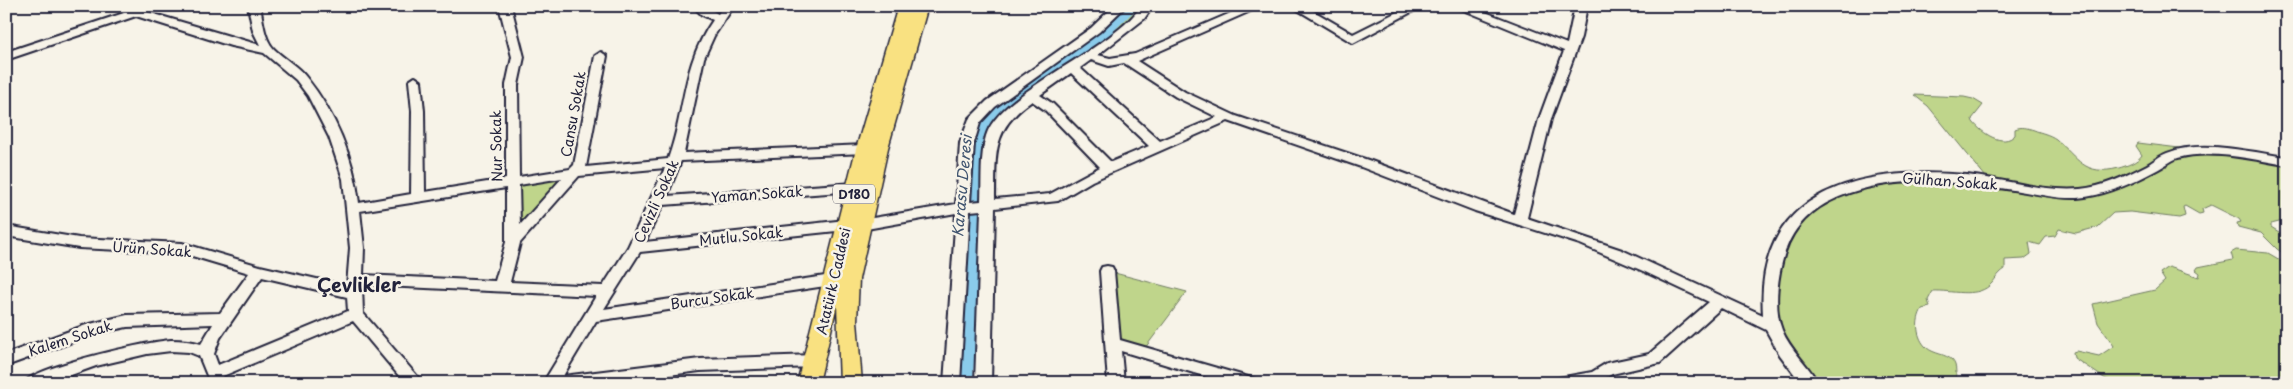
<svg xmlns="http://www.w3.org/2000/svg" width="2293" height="389" font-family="'Playpen Sans',sans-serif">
  <rect width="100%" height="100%" fill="#f7f3e8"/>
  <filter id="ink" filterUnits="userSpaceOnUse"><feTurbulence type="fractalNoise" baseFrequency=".02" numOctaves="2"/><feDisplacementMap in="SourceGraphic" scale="10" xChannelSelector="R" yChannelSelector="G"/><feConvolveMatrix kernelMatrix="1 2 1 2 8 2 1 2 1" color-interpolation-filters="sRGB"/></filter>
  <g filter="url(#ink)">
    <!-- built -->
    <path fill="#f7e6dc" d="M920,6H1021V7L918,14Z"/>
    <!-- green -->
    <path fill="#bfd58b" stroke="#707c63" d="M1121,6H1147L1069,70L1050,61Z
      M1914,95L1964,97L1973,99L1983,105L1972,119L1973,122C1982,133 2003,148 2015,135V129C2022,126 2027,128 2034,130C2041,133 2049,134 2056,139C2078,158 2084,177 2119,168C2126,166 2138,162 2142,155L2136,146L2138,143L2287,161V220L2271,224V227L2287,237V256L2277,249L2261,233L2238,227L2237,223L2241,222L2239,219L2211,205L2202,209L2203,213L2199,214L2185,206L2183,207L2185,216L2179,218L2130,212L2113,213L2098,227L2076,233L2059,229L2055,236L2046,237L2040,245L2029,242L2031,254L2024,259L2005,260V269C1997,274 1995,281 1989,286C1975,298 1950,290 1933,291L1928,300L1930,307L1922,309C1915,321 1916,338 1927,348C1934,354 1946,354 1952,360C1958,366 1955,375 1956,383H1810L1781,343L1771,295L1775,262L1807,208L1876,179L1990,182L1928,106Z
      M575,172L513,242V183Z
      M2236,250L2268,253L2287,264V383H2116L2104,378L2074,358L2073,352L2076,351L2099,356L2114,346L2098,323L2093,304L2155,290L2165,281L2160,273L2169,267L2199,277L2200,273L2196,270L2198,267L2233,260L2231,253Z
      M1107,271L1187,292L1142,352L1112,343Z"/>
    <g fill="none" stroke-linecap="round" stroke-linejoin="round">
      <!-- canal -->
      <path fill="#8acbeb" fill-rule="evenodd" d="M1128,6H1139L1108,37L1028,91L997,117L987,132L983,162L973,383H959L971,162L975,132L989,113L1020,87L1100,33Z"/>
      <defs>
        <path id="minor" d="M109,6H127L260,45L253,31L248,6H260C263,20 264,39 274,49C284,59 298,66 306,77C335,113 354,157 359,203L411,194L412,111L409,81L415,77L421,81L424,111L425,192L506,179V85L512,57L499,6H511L524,57L518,85L519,177L570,169L574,165L595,56L601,52L607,56L586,167L668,159C686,110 681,66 713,20L702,15L693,6H705L718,14L723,6H734L714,36L704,58L684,153L865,145L872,149L865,153L681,161L667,196L855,183L862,187L855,191L663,205L645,242L846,220L853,225L846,230L640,252L604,309L832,275L837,276L839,280L837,284L832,285L596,321L563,376L700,359L814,355L820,357L822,361L820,365L814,367L700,371L607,383H543L596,296L362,285L363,313L423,383H405L353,321L223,376L226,383H210L199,356L189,352L171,351L147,354L96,366L49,383H24C33,367 149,341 171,340C181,340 192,341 201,344L213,324L127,327L94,334L6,366V354L86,325L127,315L220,313L249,273L182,253L79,248L6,236V226L79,238L182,243L260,266L347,286L350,248L343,179L329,137L308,96L296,80L264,53L231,46L136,16L6,60V52L124,13ZM665,168L628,247L603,286L510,282L520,243L579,176ZM562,178L520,225L519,185ZM506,188V242L495,281L363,275L364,248L360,211ZM262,277L347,297L348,311L218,365L214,354L220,338Z
          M1114,6H1126L1099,32L995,107L980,123L974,143L970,202L981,201C982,180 980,156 986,136C999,91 1113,50 1141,6H1153L1144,19L1098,55L1110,58L1135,54L1247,6H1262L1137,61L1185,92L1236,116L1371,161L1514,214L1539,119L1564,51L1454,6H1470L1567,44L1575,6H1587L1581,37L1551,119L1527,218L1622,250L1763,315C1754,187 1865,166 1967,175C2004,179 2043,192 2080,189C2103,187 2126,176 2147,165C2154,161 2159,156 2167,153C2202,139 2250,152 2287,157V165C2253,160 2212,149 2178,158C2170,161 2163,167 2155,171C2131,184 2104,196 2077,198C2056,199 2034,193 2013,190C1955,182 1895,174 1839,197C1813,208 1794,225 1785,252C1778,274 1773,307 1782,330C1790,350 1808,364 1818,383H1801L1780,355L1766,330L1721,308L1660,363L1612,374L1597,383H1551L1553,379L1592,372L1607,363L1649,354L1709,302L1643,271L1580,244L1475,211L1361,167L1228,121L1092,181L1058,201L995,208L991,383H975L981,210L970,211L960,383H944L956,213L861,230L854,225L861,220L956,204L960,143L969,119L987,101L1091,28ZM1091,60L1109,66L1124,63L1176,97L1217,117L1160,141L1080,68ZM1071,73L1149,146L1111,162L1053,104L1040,95ZM1032,101L1045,110L1100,167L1050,194L995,199C996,154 991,129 1032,101Z
          M1291,6H1305L1353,34L1409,6H1423L1353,43Z
          M1107,266L1112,267L1114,271L1120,340L1255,379L1257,383H1227L1121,351L1124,383H1108L1100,271L1102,267Z"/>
        <path id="highway" d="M898,6H928L888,148L859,279L857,321L862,383H840L837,305L819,383H797L856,149Z"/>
      </defs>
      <!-- minor casing -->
      <use href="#minor" stroke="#22223b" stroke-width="4"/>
      <!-- highway casing -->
      <use href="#highway" stroke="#22223b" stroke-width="3"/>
      <!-- minor -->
      <use href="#minor" fill="#f7f3e8" fill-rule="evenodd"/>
      <!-- highway -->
      <use href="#highway" fill="#f9e181" fill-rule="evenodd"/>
    </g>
  </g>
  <g text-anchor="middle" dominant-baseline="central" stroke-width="5" stroke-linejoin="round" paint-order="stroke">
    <!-- shield labels -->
    <rect fill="#f7f3e8" stroke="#62616f" stroke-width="1" x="833" y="184.5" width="42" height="19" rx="4"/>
    <g font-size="12" font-weight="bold" fill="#22223b">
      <text x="854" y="194">D180</text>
    </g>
    <!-- street labels -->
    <g font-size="14" fill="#22223b" stroke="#f7f3e8">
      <text transform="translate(573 114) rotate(-80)">Cansu Sokak</text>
      <text transform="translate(496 146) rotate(-91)">Nur Sokak</text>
      <text transform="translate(1950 181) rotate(4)">Gülhan Sokak</text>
      <text transform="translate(757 194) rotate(-4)">Yaman Sokak</text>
      <text transform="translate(656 201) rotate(-66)">Cevizli Sokak</text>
      <text transform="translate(741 236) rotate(-6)">Mutlu Sokak</text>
      <text transform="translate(152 249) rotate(4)">Ürün Sokak</text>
      <text transform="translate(833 281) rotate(-77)">Atatürk Caddesi</text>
      <text transform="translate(712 298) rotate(-8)">Burcu Sokak</text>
      <text transform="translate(70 338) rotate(-18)">Kalem Sokak</text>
    </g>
    <!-- water labels -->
    <g font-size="15" font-style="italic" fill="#415570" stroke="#f7f3e8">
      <text transform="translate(961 186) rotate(-85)">Karasu Deresi</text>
    </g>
    <!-- district labels -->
    <g font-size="19" font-weight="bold" fill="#22223b" stroke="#f7f3e8">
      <text x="359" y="284">Çevlikler</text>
    </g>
  </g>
  <!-- margin -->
  <rect width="2293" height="389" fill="none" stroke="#f7f3e8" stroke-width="25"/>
  <rect x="12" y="12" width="2268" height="364" fill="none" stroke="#22223b" stroke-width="2" filter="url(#ink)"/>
</svg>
